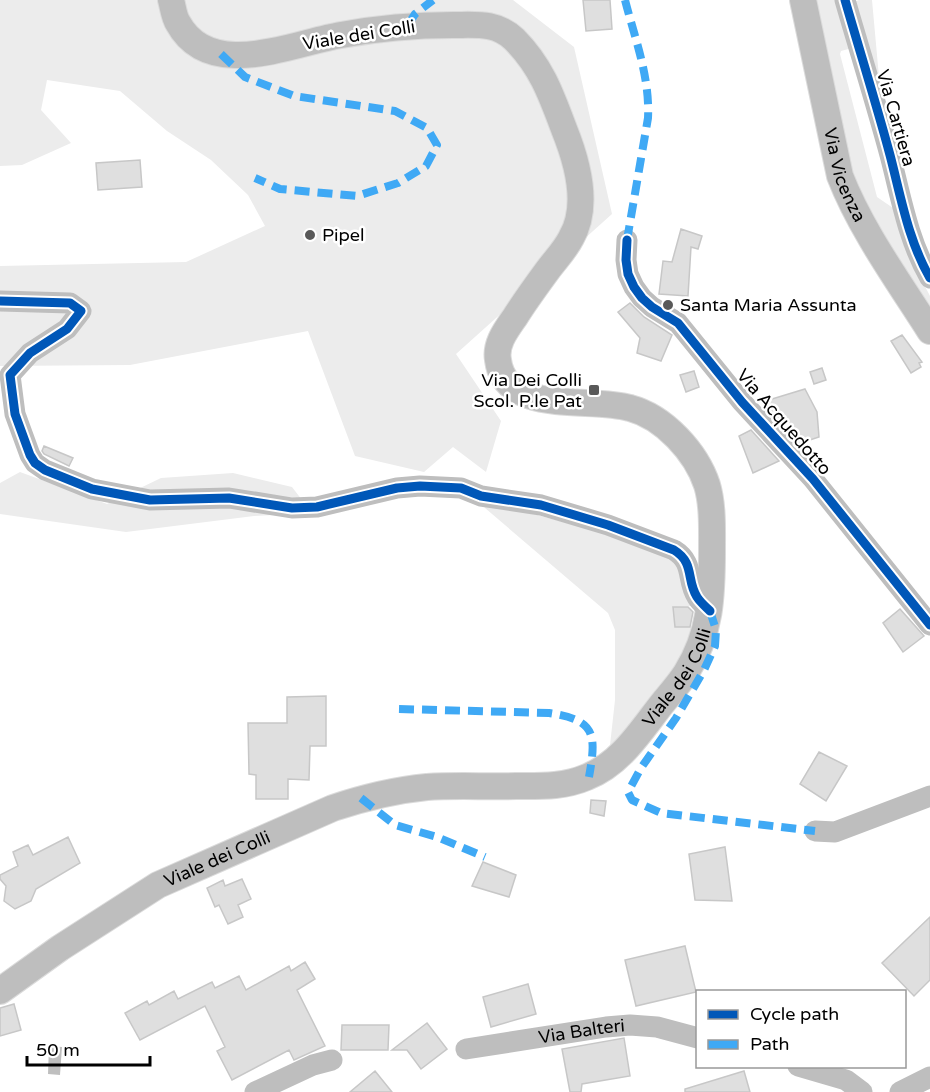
<svg xmlns="http://www.w3.org/2000/svg" width="930" height="1092" font-family="'Varela Round',sans-serif">
  <rect width="100%" height="100%" fill="#fff"/>
  <!-- green -->
  <path fill="#ececec" d="M0,0H513L574,47L612,214L456,354L501,421L486,472L453,447L424,472L355,456L308,331L130,365L0,366V266L186,262L265,226L248,195L211,160L167,131L120,91L47,80L41,110L71,143L22,165L0,166Z
    M814,0H837L852,48L841,51L840,54L877,197L896,210L916,269L930,296V311L863,202L854,181Z
    M859,0H872L880,88L851,3Z
    M20,472L107,504L161,478L233,473L292,487L312,513L254,516L126,532L0,514V483Z
    M490,502L672,552L692,606L673,607L675,627H697L689,651L609,754L615,700V630L608,613L485,508L483,505Z"/>
  <!-- water -->
  <path fill="#bfbfbf" d="M49,1046L62,1047L60,1075L48,1074Z"/>
  <!-- building -->
  <path fill="#dfdfdf" stroke="#c7c7c7" stroke-width="1.5" d="M583,0H610L612,29L586,31Z
    M140,160L142,187L98,190L96,163Z
    M681,229L702,236L698,249L691,247L688,296L659,294L663,261L672,262Z
    M630,303L644,317L672,335L661,361L637,353L640,338L618,312Z
    M902,335L922,362L919,363L921,367L911,373L891,341Z
    M822,368L826,380L814,384L810,372Z
    M694,371L699,387L686,392L680,375Z
    M805,389L817,412L819,437L798,444L765,409L762,402Z
    M751,430L779,461L753,473L739,436Z
    M44,446L73,458L69,466L44,454L42,451Z
    M673,607H688L693,612L690,627H675Z
    M900,609L924,636L903,652L883,623Z
    M326,696V746H310L309,780L288,779V799H256V775L249,774L248,723H287V697Z
    M819,752L847,766L826,801L800,784Z
    M591,800L606,801L604,816L590,813Z
    M68,837L80,863L36,889L31,901L15,909L4,901L6,886L0,879V875L18,866L13,852L28,845L33,855Z
    M725,847L732,901L695,900L689,854Z
    M483,862L516,875L509,897L472,886Z
    M242,879L251,899L238,905L243,917L228,924L219,905L215,907L207,888L223,880L225,886Z
    M930,917V980L914,996L882,963Z
    M685,946L696,992L636,1006L625,960Z
    M305,962L315,979L297,990L325,1046L294,1060L289,1050L232,1080L217,1051L225,1047L205,1006L140,1040L125,1013L147,1001L149,1005L174,991L178,999L212,982L215,988L239,976L246,990L289,966L291,971Z
    M528,984L536,1014L491,1027L483,997Z
    M14,1004L21,1030L0,1036V1008Z
    M427,1023L447,1049L421,1069L407,1050H392Z
    M342,1025H389L388,1050H341Z
    M624,1038L630,1076L582,1084L581,1092H570L562,1049Z
    M375,1071L392,1092H350Z
    M744,1071L750,1092H685V1089Z"/>
  <g fill="none" stroke-linecap="round" stroke-linejoin="round">
    <defs>
      <g id="major">
        <path id="s2" d="M803,0L840,176C861,230 899,282 930,331"/>
        <path id="s3" d="M0,991L60,948L158,885L333,808C363,798 396,790 427,787C457,785 487,787 516,786C541,786 564,787 587,777C620,764 640,732 661,705C669,695 679,684 686,673C711,633 712,595 712,550C712,529 713,505 707,485C696,452 664,417 630,408C591,396 505,416 498,360C495,344 506,330 515,317C525,301 536,286 547,271C555,260 565,250 571,238C590,206 577,161 564,129C551,94 541,66 514,39C496,22 476,25 453,25C415,25 379,28 341,35C293,43 210,82 178,23C174,17 173,7 171,0"/>
      </g>
    </defs>
    <!-- major casing -->
    <use href="#major" stroke="#dbdbdb" stroke-width="28"/>
    <!-- minor -->
    <g stroke="#bebebe" stroke-width="21">
      <path d="M845,0C860,52 876,103 890,155C901,197 908,240 930,278"/>
      <path d="M627,240L626,260L628,274L634,287L642,298L652,307L678,323L742,402L813,479L930,625"/>
      <path d="M0,301L70,303L81,311L67,329L30,353L10,375L15,414L30,455L35,463L45,470L92,489L150,500L229,498L292,508L317,507L397,488L420,486L461,488L481,496L541,505L608,525L674,550C695,563 686,580 697,597C700,602 706,607 710,611"/>
      <path d="M815,831L835,832L930,796"/>
      <path id="s1" d="M466,1049L606,1027L630,1025L657,1027L698,1038"/>
      <path d="M798,1066L846,1080L862,1092"/>
      <path d="M255,1092L313,1065L332,1060"/>
      <path d="M900,1092L930,1077"/>
    </g>
    <!-- major -->
    <use href="#major" stroke="#bebebe" stroke-width="26"/>
    <!-- quiet -->
    <path stroke="#3fa9f5" stroke-width="8" stroke-dasharray="15 8" stroke-linecap="butt" d="M625,0C635,39 650,77 648,118L627,240
      M408,25L415,14L433,0
      M221,54L245,77L294,96L395,111L427,128L437,145L426,166L398,183L357,196L280,189L255,178
      M710,611L716,630L715,646L704,670L676,718L641,768L628,792L632,800L661,813L815,831
      M399,709L549,713C595,720 597,733 589,777
      M361,798L395,825L437,837L485,857"/>
    <defs>
      <path id="cycleway" d="M845,0C860,52 876,103 890,155C901,197 908,240 930,278
        M627,240L626,260L628,274L634,287L642,298L652,307L678,323L742,402L813,479L930,625
        M0,301L70,303L81,311L67,329L30,353L10,375L15,414L30,455L35,463L45,470L92,489L150,500L229,498L292,508L317,507L397,488L420,486L461,488L481,496L541,505L608,525L674,550C695,563 686,580 697,597C700,602 706,607 710,611"/>
    </defs>
    <!-- cycleway casing -->
    <use href="#cycleway" stroke="#fff" stroke-width="13"/>
    <!-- cycleway -->
    <use href="#cycleway" stroke="#0057b8" stroke-width="9"/>
  </g>
  <!-- markers -->
  <g fill="#595959" stroke="#fff" stroke-width="2">
    <circle cx="310" cy="235" r="6"/>
    <circle cx="668" cy="305" r="6"/>
    <rect x="588" y="384" width="12" height="12" rx="3"/>
  </g>
  <g text-anchor="middle" dominant-baseline="central" stroke-width="5" stroke-linejoin="round" paint-order="stroke">
    <!-- street labels -->
    <g font-size="18" fill="#000" stroke="#fff">
      <text transform="translate(359 35) rotate(-9)">Viale dei Colli</text>
      <text transform="translate(896 118) rotate(74)">Via Cartiera</text>
      <text stroke="none"><textPath href="#s2" startOffset="180">Via Vicenza</textPath></text>
      <text transform="translate(784 422) rotate(49)">Via Acquedotto</text>
      <text stroke="none"><textPath href="#s3" startOffset="776">Viale dei Colli</textPath></text>
      <text stroke="none"><textPath href="#s3" startOffset="255">Viale dei Colli</textPath></text>
      <text stroke="none"><textPath href="#s1" startOffset="117">Via Balteri</textPath></text>
    </g>
    <!-- poi labels -->
    <g font-size="18" fill="#000" stroke="#fff" text-anchor="start">
      <text x="322" y="235">Pipel</text>
      <text x="680" y="305">Santa Maria Assunta</text>
      <text x="582" y="380" text-anchor="end">Via Dei Colli<tspan x="582" dy="21">Scol. P.le Pat</tspan></text>
    </g>
  </g>
  <!-- legend -->
  <rect x="696" y="990" width="210" height="78" fill="#ffffff" stroke="#999999" stroke-width="1.5"/>
  <rect x="708" y="1010" width="30" height="9" fill="#0057b8" stroke="#999999" stroke-width="1.5"/>
  <text x="750" y="1020" font-size="18" fill="#000000">Cycle path</text>
  <rect x="708" y="1040" width="30" height="9" fill="#3fa9f5" stroke="#999999" stroke-width="1.5"/>
  <text x="750" y="1050" font-size="18" fill="#000000">Path</text>
  <!-- scale -->
  <path d="M27 1056v9h123v-9" fill="none" stroke="#000000" stroke-width="3"/>
  <text x="36" y="1056" font-size="18" fill="#000000" stroke="#ffffff" stroke-width="4.5" paint-order="stroke">50 m</text>
</svg>
